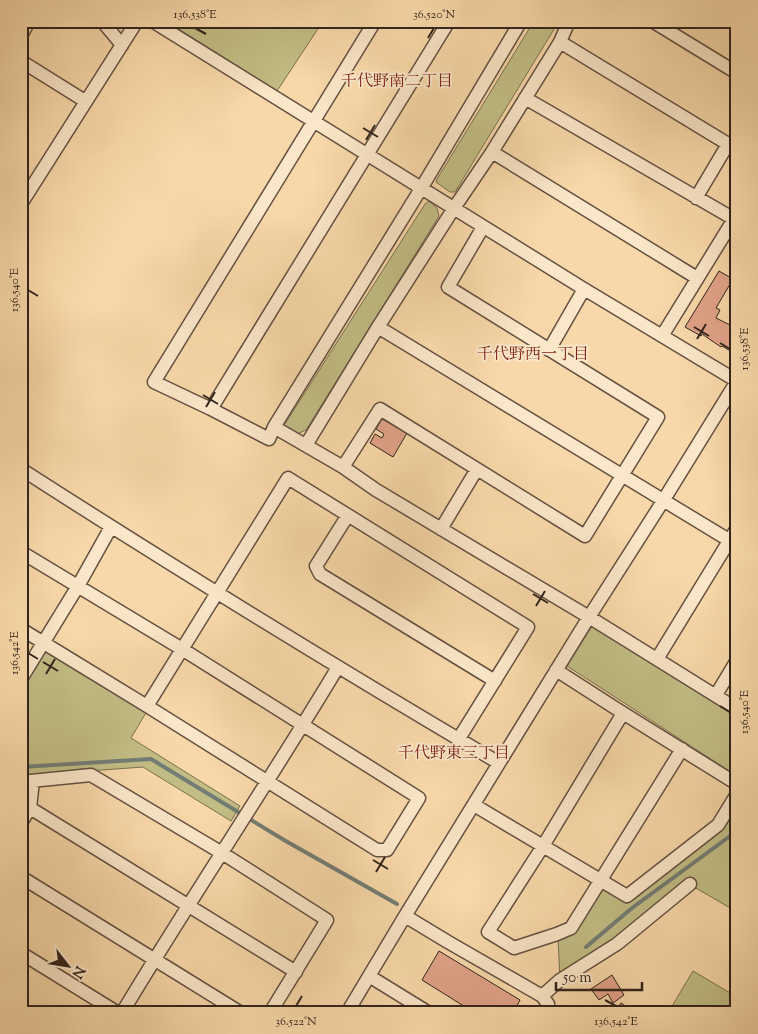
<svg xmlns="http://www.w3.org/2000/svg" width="758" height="1034" font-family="'Sorts Mill Goudy','Noto Serif JP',serif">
  <rect width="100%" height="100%" fill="#f8d8aa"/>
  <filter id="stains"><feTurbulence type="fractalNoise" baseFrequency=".004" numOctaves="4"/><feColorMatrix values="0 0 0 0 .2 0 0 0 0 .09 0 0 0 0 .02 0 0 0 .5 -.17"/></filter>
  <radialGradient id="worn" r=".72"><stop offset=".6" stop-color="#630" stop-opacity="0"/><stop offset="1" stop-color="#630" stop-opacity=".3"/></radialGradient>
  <!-- green -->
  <path fill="#c2bd85" stroke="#7a7050" d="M166,21H323L277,91Z
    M534,21H559L455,192H450L436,182L437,179Z
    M429,201L437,208L439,216L306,430L297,434L283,427L425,204Z
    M592,626L656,664L737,716V776L567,666Z
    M50,652L147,711L131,738L240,806L231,821L143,767L21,776V691L44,653Z
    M737,804V912L689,884L560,980L558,938L602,886L625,901Z
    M693,971L737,997V1013H668Z"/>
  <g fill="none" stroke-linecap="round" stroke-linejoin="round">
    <!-- stream -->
    <path stroke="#737d75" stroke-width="4" d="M21,767L151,759L284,840L397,904
      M586,947L632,908L737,831"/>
  </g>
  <!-- building -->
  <path fill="#e1a388" stroke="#32241c" d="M719,271L733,279L716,308L720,310L716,318L732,326L737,318V355L722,346L721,347L702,334L701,336L685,327Z
    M382,419L407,433L393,457L370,443L375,434L382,438L384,434L376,429Z
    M439,951L520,1000L513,1013H475L422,980Z
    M612,975L624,995L613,1003L608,994L599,1000L591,989Z
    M621,1003L636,1013H615Z"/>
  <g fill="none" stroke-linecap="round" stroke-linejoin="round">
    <defs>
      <path id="minor" d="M102,21L122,45
        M152,21L584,289L737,381L663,501L589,617L405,916L369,976L429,1013
        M375,21L154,382L211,409L269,439L274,427L422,187L521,21
        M652,21L737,73
        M21,36L29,21
        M560,42L728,144L696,198
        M21,61L85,101
        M525,98L734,219L662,336
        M492,152L697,278
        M21,204L137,21
        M378,327L737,545
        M549,350L584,289
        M211,409L449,21
        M274,427L343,467L376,490L589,617L737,709
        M306,445L378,327L454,208L492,152L560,42L569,21
        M343,467L380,409L585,536L658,417L448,287L483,227
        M21,469C178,570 338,668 499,763
        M348,515L316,566L320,574L495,681
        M441,529L477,469
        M21,552L182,649L419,798L387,850H377L147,706L21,629
        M657,659L737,528
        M556,670L623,713L737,784
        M21,679L78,586L111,527
        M716,695L737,660
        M147,706L288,478L528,627L458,740
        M623,713L543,846L488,932L514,948L557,934L571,928L682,749
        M21,782L91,775L222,853L327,920L270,1013
        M474,805L627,896L718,825L737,794
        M30,808L296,972
        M21,823L30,808L33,781
        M21,877L241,1013
        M405,916L448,942L542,996L548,1004V1013
        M21,953L118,1013
        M542,996L560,980L617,944L690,884
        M122,1013C192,896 268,784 338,667
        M347,1013L369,976"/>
    </defs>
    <!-- minor casing -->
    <use href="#minor" stroke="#645140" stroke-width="15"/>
    <!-- minor -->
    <use href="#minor" stroke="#fae6c8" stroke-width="12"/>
  </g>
  <!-- ticks -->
  <path fill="none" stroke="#32241c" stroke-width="2" d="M195,28L206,34M428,38L434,28M363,128L378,137M366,140L375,125M28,290L38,296M694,327L709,336M697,339L706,324M720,343L730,349M203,395L218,404M206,407L215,392M533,594L548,603M536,606L545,591M28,653L38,659M43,662L58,671M46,674L55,659M720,706L730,712M373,860L388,869M376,872L385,857M605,1000L616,1006M296,1006L302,996"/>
  <g text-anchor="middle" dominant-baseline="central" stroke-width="4" stroke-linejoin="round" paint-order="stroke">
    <!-- neighbourhood labels -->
    <g font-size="16" fill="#7a1f14" stroke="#fae6c8">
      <text x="397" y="82">千代野南二丁目</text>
      <text x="533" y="355">千代野西一丁目</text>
      <text x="454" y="754">千代野東三丁目</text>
    </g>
  </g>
  <!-- margin -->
  <rect width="758" height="1034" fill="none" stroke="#f8d8aa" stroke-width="55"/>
  <!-- north arrow -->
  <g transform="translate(68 966) rotate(121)" stroke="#fae6c8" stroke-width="4" paint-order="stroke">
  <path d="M0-4L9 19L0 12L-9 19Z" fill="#32241c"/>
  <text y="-8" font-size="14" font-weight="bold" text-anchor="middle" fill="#32241c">N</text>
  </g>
  <!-- scale -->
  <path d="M556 982v8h86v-8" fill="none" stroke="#32241c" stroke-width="2.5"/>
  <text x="563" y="982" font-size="15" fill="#32241c" stroke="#fae6c8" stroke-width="4" paint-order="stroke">50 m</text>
  <rect x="28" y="28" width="702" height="978" fill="none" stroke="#32241c" stroke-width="2"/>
  <g font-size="12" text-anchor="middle" fill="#32241c">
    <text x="195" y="18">136.538°E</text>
    <text x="434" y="18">36.520°N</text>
    <text transform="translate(14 290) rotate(-90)" y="4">136.540°E</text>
    <text transform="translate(744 349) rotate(-90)" y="4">136.538°E</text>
    <text transform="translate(14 653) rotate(-90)" y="4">136.542°E</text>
    <text transform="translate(744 712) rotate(-90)" y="4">136.540°E</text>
    <text x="296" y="1025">36.522°N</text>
    <text x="616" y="1025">136.542°E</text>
  </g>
  <rect width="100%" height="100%" filter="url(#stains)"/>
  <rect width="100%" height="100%" fill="url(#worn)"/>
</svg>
